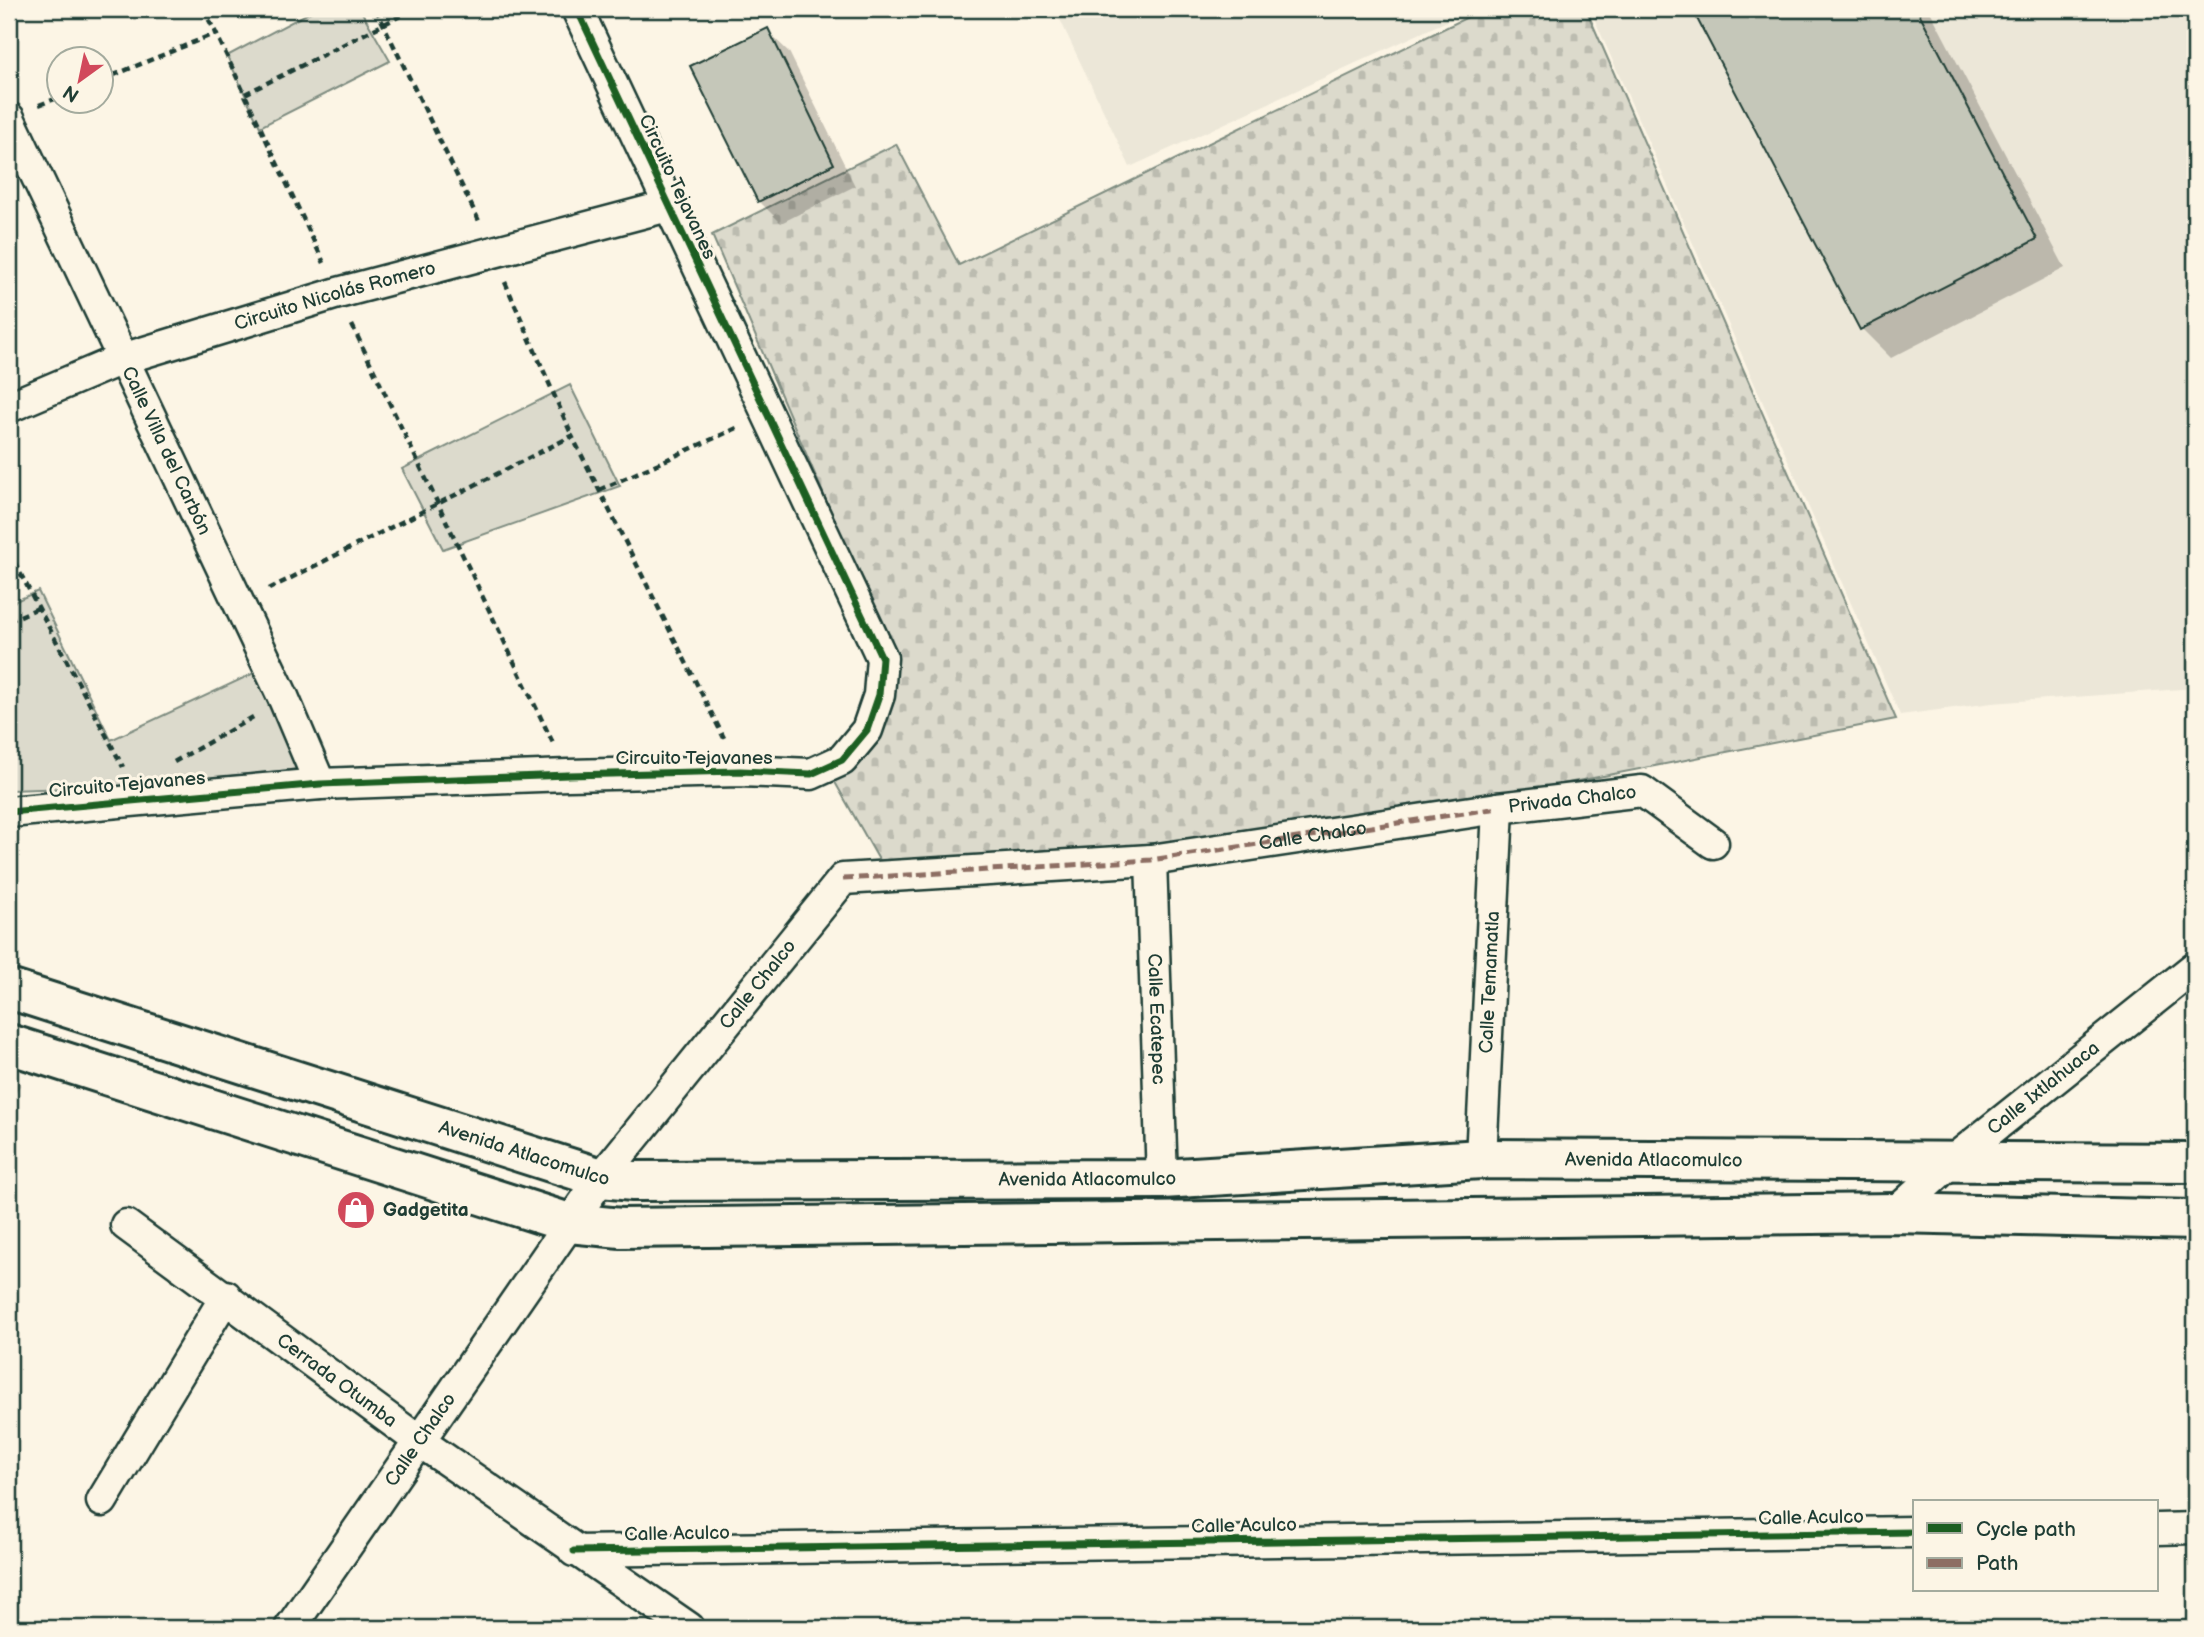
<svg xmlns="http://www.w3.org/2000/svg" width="2204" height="1637" font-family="'Balsamiq Sans',sans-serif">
  <defs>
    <pattern id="cemetery-stones" width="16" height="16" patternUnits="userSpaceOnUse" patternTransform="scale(1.75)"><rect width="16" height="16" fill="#dcdacc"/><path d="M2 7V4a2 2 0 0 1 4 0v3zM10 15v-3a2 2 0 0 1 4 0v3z" fill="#bcbcb0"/></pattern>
  </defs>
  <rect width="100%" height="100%" fill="#fcf5e5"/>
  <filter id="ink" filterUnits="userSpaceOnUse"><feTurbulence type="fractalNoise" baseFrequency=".0143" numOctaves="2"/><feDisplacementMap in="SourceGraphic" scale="14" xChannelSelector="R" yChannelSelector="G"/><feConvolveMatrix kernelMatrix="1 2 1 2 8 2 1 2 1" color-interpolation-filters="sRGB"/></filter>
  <g filter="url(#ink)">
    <!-- built -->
    <path fill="#ece7d8" d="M1055,9H1473L1130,167Z
      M1590,9H2195V688L1992,703L1900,715Z"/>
    <!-- green -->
    <path fill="#dcdacc" stroke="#7e8c80" stroke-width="2" d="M316,9H360L390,61L260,127L227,56Z
      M570,385L620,486L443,549L402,469Z
      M38,591L111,740L254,673L299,769L133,786L9,790V604Z"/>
    <!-- cemetery -->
    <path fill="url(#cemetery-stones)" stroke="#7e8c80" stroke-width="2" d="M1484,9H1586L1896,719L1501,796L1148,852L894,873L878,858L832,777L894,658L712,235L896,144L959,265Z"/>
    <!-- shadow -->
    <path fill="#0003" d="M1694,9H1929L2065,268L1891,358L1862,329Z
      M767,31L789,52L855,186L781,223L759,201Z
      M9,1072L21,1084L9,1105Z"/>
    <!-- building -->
    <path fill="#c5c7b9" stroke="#1f3d34" stroke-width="2" d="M1692,9H1917L2037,239L1860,330Z
      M768,28L834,164L758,202L690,66Z"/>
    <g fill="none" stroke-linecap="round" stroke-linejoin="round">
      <defs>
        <g id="street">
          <path id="s1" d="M9,118L284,699L320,784"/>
          <path id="s2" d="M9,407L122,359L338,293L668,206"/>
          <path d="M9,812L320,784L568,775L740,771L811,774L842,760L867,730L879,695L882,658L577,9"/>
          <path id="s3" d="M1151,860L1162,1179"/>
          <path id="s4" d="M1481,1159L1498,808"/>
          <path id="s5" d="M1895,1213L1952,1161L2195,967"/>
          <path id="s6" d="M126,1225L419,1441L689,1628"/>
          <path d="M102,1501L226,1296"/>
          <path d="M2157,1529L2195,1528"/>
          <path d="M574,1551L1915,1532"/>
          <path id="s7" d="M290,1628L601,1178L843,879L1151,860L1498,808L1642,791L1713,843"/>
        </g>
        <g id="secondary">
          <path id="s8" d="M9,989L601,1178L633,1181L1162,1179L1481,1159L2195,1163"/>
          <path d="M9,1044L569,1223L621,1228L1895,1213L2195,1220"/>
        </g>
      </defs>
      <!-- street casing -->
      <use href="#street" stroke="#1f3d34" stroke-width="35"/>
      <!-- secondary casing -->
      <use href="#secondary" stroke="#1f3d34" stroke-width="44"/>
      <!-- path -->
      <path stroke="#1f3d34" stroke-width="4.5" stroke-dasharray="7 5" stroke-linecap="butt" d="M203,9L216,33
        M376,9L480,223
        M102,80L216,33L324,263
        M245,94L414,9
        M39,105L60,97
        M505,282L572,436
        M352,325L553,743
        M599,490L737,428
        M9,552L123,767
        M269,589L572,436L724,738
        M9,621L38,608
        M174,762L255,716"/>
      <!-- street -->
      <use href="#street" stroke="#fcf5e5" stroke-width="30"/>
      <!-- secondary -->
      <use href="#secondary" stroke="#fcf5e5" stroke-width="38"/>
      <!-- quiet -->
      <path stroke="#8d6e63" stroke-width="5" stroke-dasharray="10 5" stroke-linecap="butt" id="s9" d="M843,879L1151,860L1498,808"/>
      <defs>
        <path id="cycleway" d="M9,812L320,784L568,775L740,771L811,774L842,760L867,730L879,695L882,658L577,9
          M574,1551L1915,1532"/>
      </defs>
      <!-- cycleway casing -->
      <use href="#cycleway" stroke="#fcf5e5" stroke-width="11"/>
      <!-- cycleway -->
      <use href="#cycleway" stroke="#1b5e20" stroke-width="7"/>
    </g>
  </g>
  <!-- icons -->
  <defs>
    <symbol id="shop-disc" viewBox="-11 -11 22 22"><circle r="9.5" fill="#d1495b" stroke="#fcf5e5"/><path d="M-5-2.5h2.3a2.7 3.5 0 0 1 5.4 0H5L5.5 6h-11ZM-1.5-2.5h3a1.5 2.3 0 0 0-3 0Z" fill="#fff"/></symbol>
  </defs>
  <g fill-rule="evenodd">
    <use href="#shop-disc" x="334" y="1188" width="44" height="44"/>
  </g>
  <g text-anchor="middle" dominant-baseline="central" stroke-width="6" stroke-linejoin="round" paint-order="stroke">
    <!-- street labels -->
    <g font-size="19" fill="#1f3d34" stroke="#fcf5e5">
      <text transform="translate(677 187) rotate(65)">Circuito Tejavanes</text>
      <text stroke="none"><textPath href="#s2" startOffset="345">Circuito Nicolás Romero</textPath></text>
      <text stroke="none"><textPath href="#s1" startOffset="368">Calle Villa del Carbón</textPath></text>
      <text x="694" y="758">Circuito Tejavanes</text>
      <text transform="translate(127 785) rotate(-5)">Circuito Tejavanes</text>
      <text stroke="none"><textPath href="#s7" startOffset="1666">Privada Chalco</textPath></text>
      <text stroke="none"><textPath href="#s9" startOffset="472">Calle Chalco</textPath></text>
      <text stroke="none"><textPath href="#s4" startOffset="177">Calle Temamatla</textPath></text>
      <text stroke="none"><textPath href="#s7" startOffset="796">Calle Chalco</textPath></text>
      <text stroke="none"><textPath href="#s3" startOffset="159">Calle Ecatepec</textPath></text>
      <text stroke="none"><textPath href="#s5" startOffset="194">Calle Ixtlahuaca</textPath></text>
      <text stroke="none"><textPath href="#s8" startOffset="541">Avenida Atlacomulco</textPath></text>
      <text stroke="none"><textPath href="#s8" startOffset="1675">Avenida Atlacomulco</textPath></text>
      <text stroke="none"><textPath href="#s8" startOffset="1108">Avenida Atlacomulco</textPath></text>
      <text stroke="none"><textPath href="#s6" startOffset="262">Cerrada Otumba</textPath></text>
      <text stroke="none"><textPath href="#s7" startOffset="229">Calle Chalco</textPath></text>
      <text transform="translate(1811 1518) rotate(-1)">Calle Aculco</text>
      <text transform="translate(1244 1526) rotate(-1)">Calle Aculco</text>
      <text transform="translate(677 1534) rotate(-1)">Calle Aculco</text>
    </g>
    <!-- poi labels -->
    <g font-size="19" font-weight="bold" fill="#1f3d34" stroke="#fcf5e5" text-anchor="start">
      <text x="383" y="1210">Gadgetita</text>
    </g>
  </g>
  <!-- margin -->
  <rect width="2204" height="1637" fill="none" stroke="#fcf5e5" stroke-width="35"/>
  <rect x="18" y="18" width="2169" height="1602" fill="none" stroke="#1f3d34" stroke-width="2.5" filter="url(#ink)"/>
  <!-- legend -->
  <rect x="1913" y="1500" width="245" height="91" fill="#fcf5e5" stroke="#a4ab9e" stroke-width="2"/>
  <rect x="1927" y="1523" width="35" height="10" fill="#1b5e20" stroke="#a4ab9e" stroke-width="2"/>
  <text x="1976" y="1536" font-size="21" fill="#1f3d34">Cycle path</text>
  <rect x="1927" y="1558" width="35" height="10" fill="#8d6e63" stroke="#a4ab9e" stroke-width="2"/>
  <text x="1976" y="1570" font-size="21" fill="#1f3d34">Path</text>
  <!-- north arrow -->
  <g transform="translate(80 80) rotate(213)"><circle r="33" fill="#fcf5e5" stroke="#a4ab9e" stroke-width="2"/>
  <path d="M0-5L12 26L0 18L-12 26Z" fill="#d1495b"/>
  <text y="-10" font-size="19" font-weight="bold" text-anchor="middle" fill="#1f3d34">N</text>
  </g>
</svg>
